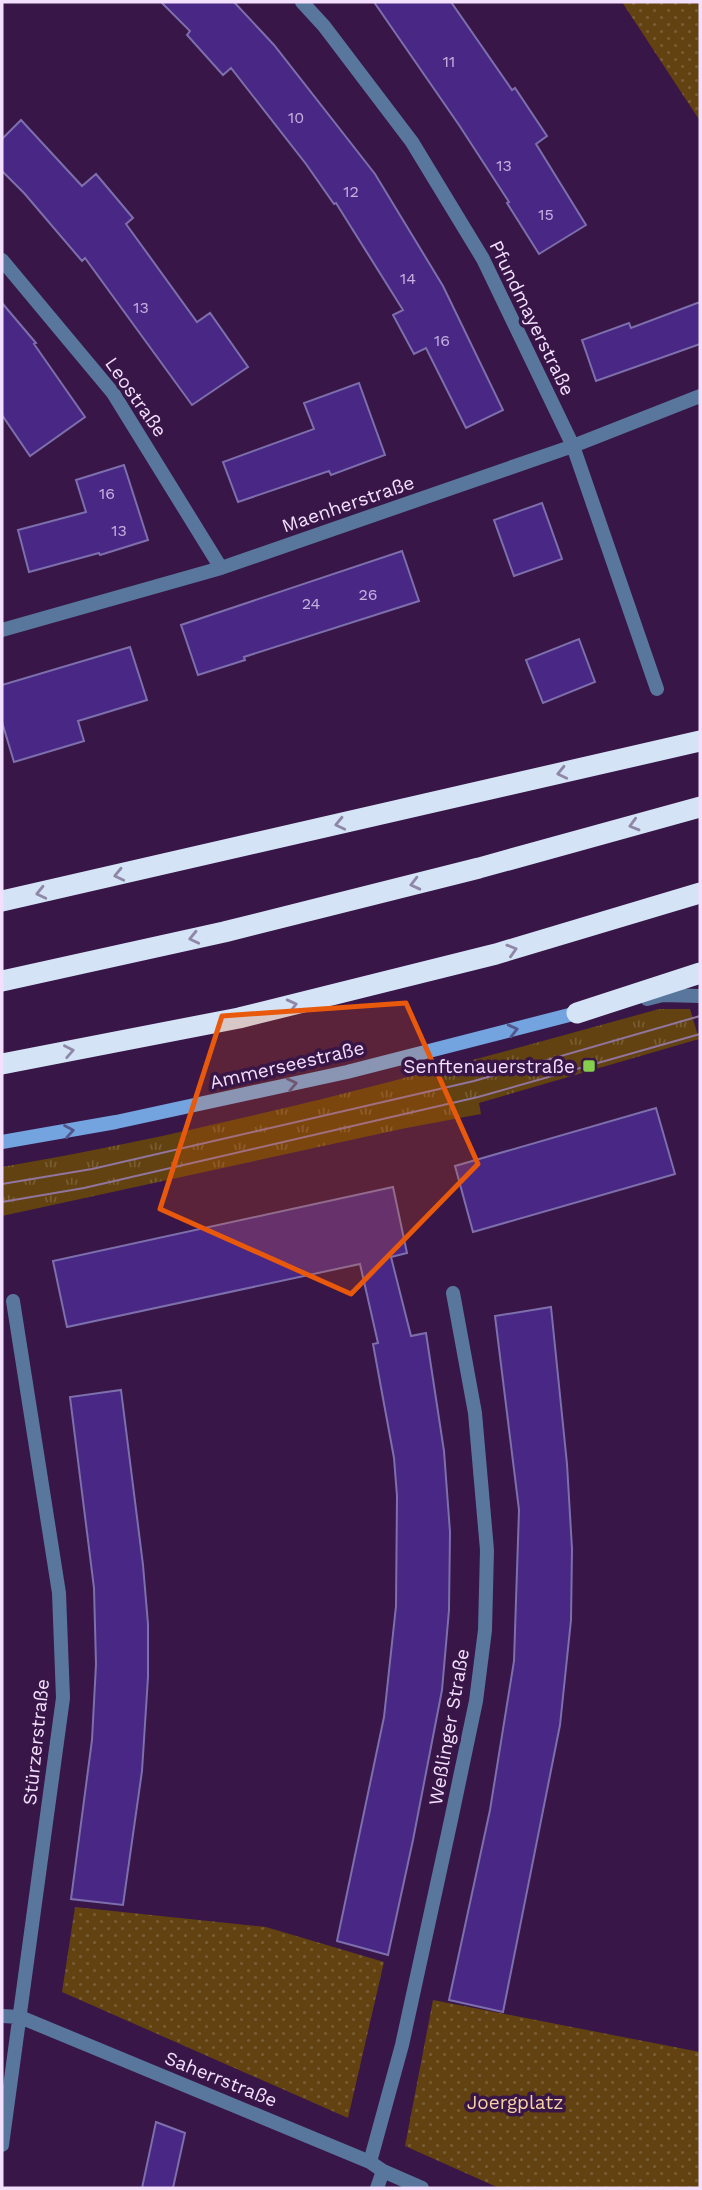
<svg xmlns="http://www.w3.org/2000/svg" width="702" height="2190" font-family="'Work Sans',sans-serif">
  <defs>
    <pattern id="grass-tufts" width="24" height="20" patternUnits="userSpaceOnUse" patternTransform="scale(1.75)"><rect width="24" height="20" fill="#614210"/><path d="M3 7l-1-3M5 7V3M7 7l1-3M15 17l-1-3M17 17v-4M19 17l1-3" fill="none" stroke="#785d34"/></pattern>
    <pattern id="park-dots" width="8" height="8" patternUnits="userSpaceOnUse" patternTransform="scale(1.75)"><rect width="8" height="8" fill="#614210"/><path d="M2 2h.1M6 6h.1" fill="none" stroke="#785d34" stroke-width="1.8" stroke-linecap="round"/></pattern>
  </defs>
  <rect width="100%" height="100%" fill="#381647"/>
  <!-- grass -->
  <path fill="url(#grass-tufts)" d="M659,1009H690L699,1039L479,1103L481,1114L406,1128L2,1216V1167C224,1129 442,1069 659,1009Z"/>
  <!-- park -->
  <path fill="url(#park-dots)" d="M622,2H700V121Z
    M75,1907L266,1927L384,1962L348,2118L62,1992Z
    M433,2000L700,2052V2188H499L405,2146Z"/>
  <!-- building -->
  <path fill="#482785" stroke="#7d6fac" stroke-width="2" d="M161,2H234L274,45L375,174L443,286L503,410L466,428L426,348L414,354L393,315L403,310L336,203L334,204L306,164L231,68L223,75L187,35L190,31Z
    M374,2H451L512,90L515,88L547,136L536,144L586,225L539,254L507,203L509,202L459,125Z
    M21,120L82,186L96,174L133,218L126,224L197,322L210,313L248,367L192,405L85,258L82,261L24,193L2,171V139Z
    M700,302V344L596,381L582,340L629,323L631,328Z
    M2,303L36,343L34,344L85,417L30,456L2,415Z
    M359,383L385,455L331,475L329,471L238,502L223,462L314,429L304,403Z
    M124,465L148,540L100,555L99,553L29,572L18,530L86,512L76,480Z
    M542,503L562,559L514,576L494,520Z
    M402,551L419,601L244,657L245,660L198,675L181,625Z
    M579,639L595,682L543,703L526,660Z
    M130,647L147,700L78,721L84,741L14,762L2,722V685Z
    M656,1108L675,1174L473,1232L455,1166Z
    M393,1187L407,1253L391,1257L411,1336L426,1333L444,1451L450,1532L449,1610L442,1690L413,1840L388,1955L337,1941L384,1717L396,1606L397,1496L394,1458L373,1344L378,1343L360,1264L67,1327L53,1261Z
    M551,1307L567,1464L572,1549L571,1620L560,1725L503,2012L449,2000L490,1810L514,1661L519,1510L495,1316Z
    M121,1390L143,1565L148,1624V1677L142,1771L123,1905L71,1899L92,1740L96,1664L94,1588L70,1397Z
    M156,2122L185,2133L173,2188H142Z"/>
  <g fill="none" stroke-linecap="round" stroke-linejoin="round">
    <!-- minor -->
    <path stroke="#59779c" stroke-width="14" d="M302,2L324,26L412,142L483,259L573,446L657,689
      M2,260L113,393L221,568
      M2,630L221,568L573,446L700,396
      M2,2016L20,2017L370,2162L383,2171L422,2188
      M2,2145L63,1698L59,1593L13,1301
      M370,2162L402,2045L451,1820L476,1701L485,1630L487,1550L475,1413L453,1293
      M377,2188L383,2171"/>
    <!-- tertiary -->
    <path stroke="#59779c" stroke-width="14" d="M647,999L663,995L700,996"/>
    <!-- secondary -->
    <path stroke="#74a4df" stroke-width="14" d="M2,1142L116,1122L347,1072L577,1013"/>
    <!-- motorway -->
    <path stroke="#d4e3f5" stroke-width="21" d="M2,901L700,741
      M2,981L224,932L479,868L700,807
      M577,1013L700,973
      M2,1064L239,1018L496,954L700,893"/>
    <!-- tram -->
    <path stroke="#91759e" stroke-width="2" d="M2,1184L92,1169L474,1081L700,1016
      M2,1202L84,1188L478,1097L700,1034"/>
  </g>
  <!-- one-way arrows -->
  <defs><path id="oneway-chevron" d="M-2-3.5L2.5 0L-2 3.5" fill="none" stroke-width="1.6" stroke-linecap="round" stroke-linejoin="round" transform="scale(1.75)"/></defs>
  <g stroke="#8e87a7">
    <use href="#oneway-chevron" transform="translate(562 773) rotate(167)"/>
    <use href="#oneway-chevron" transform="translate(340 824) rotate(167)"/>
    <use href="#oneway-chevron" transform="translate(634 825) rotate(164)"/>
    <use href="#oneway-chevron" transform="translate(119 875) rotate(167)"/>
    <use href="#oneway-chevron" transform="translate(415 884) rotate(166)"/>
    <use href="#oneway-chevron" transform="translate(41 893) rotate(167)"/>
    <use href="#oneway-chevron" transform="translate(194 938) rotate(167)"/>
    <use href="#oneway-chevron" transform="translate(512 950) rotate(-17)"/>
    <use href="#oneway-chevron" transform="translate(292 1005) rotate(-14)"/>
    <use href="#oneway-chevron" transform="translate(69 1051) rotate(-11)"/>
  </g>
  <g stroke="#53568b">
    <use href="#oneway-chevron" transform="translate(513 1030) rotate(-14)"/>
    <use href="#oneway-chevron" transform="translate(292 1084) rotate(-12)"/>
    <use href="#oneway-chevron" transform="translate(69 1131) rotate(-10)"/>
  </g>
  <!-- marked area -->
  <path fill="#e8590c" fill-opacity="0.2" stroke="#e8590c" stroke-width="5" stroke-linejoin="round" d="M406,1003L478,1164L351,1294L160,1209L222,1016Z"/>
  <!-- markers -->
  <rect fill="#85cf4c" stroke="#381647" stroke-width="2.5" x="582" y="1059" width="14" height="14" rx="3.5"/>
  <g text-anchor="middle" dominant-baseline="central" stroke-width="7" stroke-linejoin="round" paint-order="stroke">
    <!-- number labels -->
    <g font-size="16" fill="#c8b1e0">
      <text x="449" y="61">11</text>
      <text x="296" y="117">10</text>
      <text x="504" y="165">13</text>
      <text x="351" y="191">12</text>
      <text x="546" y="214">15</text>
      <text x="408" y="278">14</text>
      <text x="141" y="307">13</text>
      <text x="442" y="340">16</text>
      <text x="107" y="493">16</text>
      <text x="119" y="530">13</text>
      <text x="368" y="594">26</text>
      <text x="311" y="603">24</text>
    </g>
    <!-- street labels -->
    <g font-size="19" fill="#f3dffe" stroke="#381647">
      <text transform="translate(532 318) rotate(64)">Pfundmayerstraße</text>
      <text transform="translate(136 397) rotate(55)">Leostraße</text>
      <text transform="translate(348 504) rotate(-19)">Maenherstraße</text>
      <text transform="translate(287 1065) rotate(-13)">Ammerseestraße</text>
      <text transform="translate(449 1727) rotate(-80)">Weßlinger Straße</text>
      <text transform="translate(36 1742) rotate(-84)">Stürzerstraße</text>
      <text transform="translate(221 2079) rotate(22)">Saherrstraße</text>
    </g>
    <!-- poi labels -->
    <g font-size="19" fill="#f3dffe" stroke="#381647" text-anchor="end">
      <text x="575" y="1066">Senftenauerstraße</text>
    </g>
    <!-- park labels -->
    <g font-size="19" fill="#f7d3a6" stroke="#381647">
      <text x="515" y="2102">Joergplatz</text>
    </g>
  </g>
  <!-- border -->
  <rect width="702" height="2190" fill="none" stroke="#f3dffe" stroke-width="7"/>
</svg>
